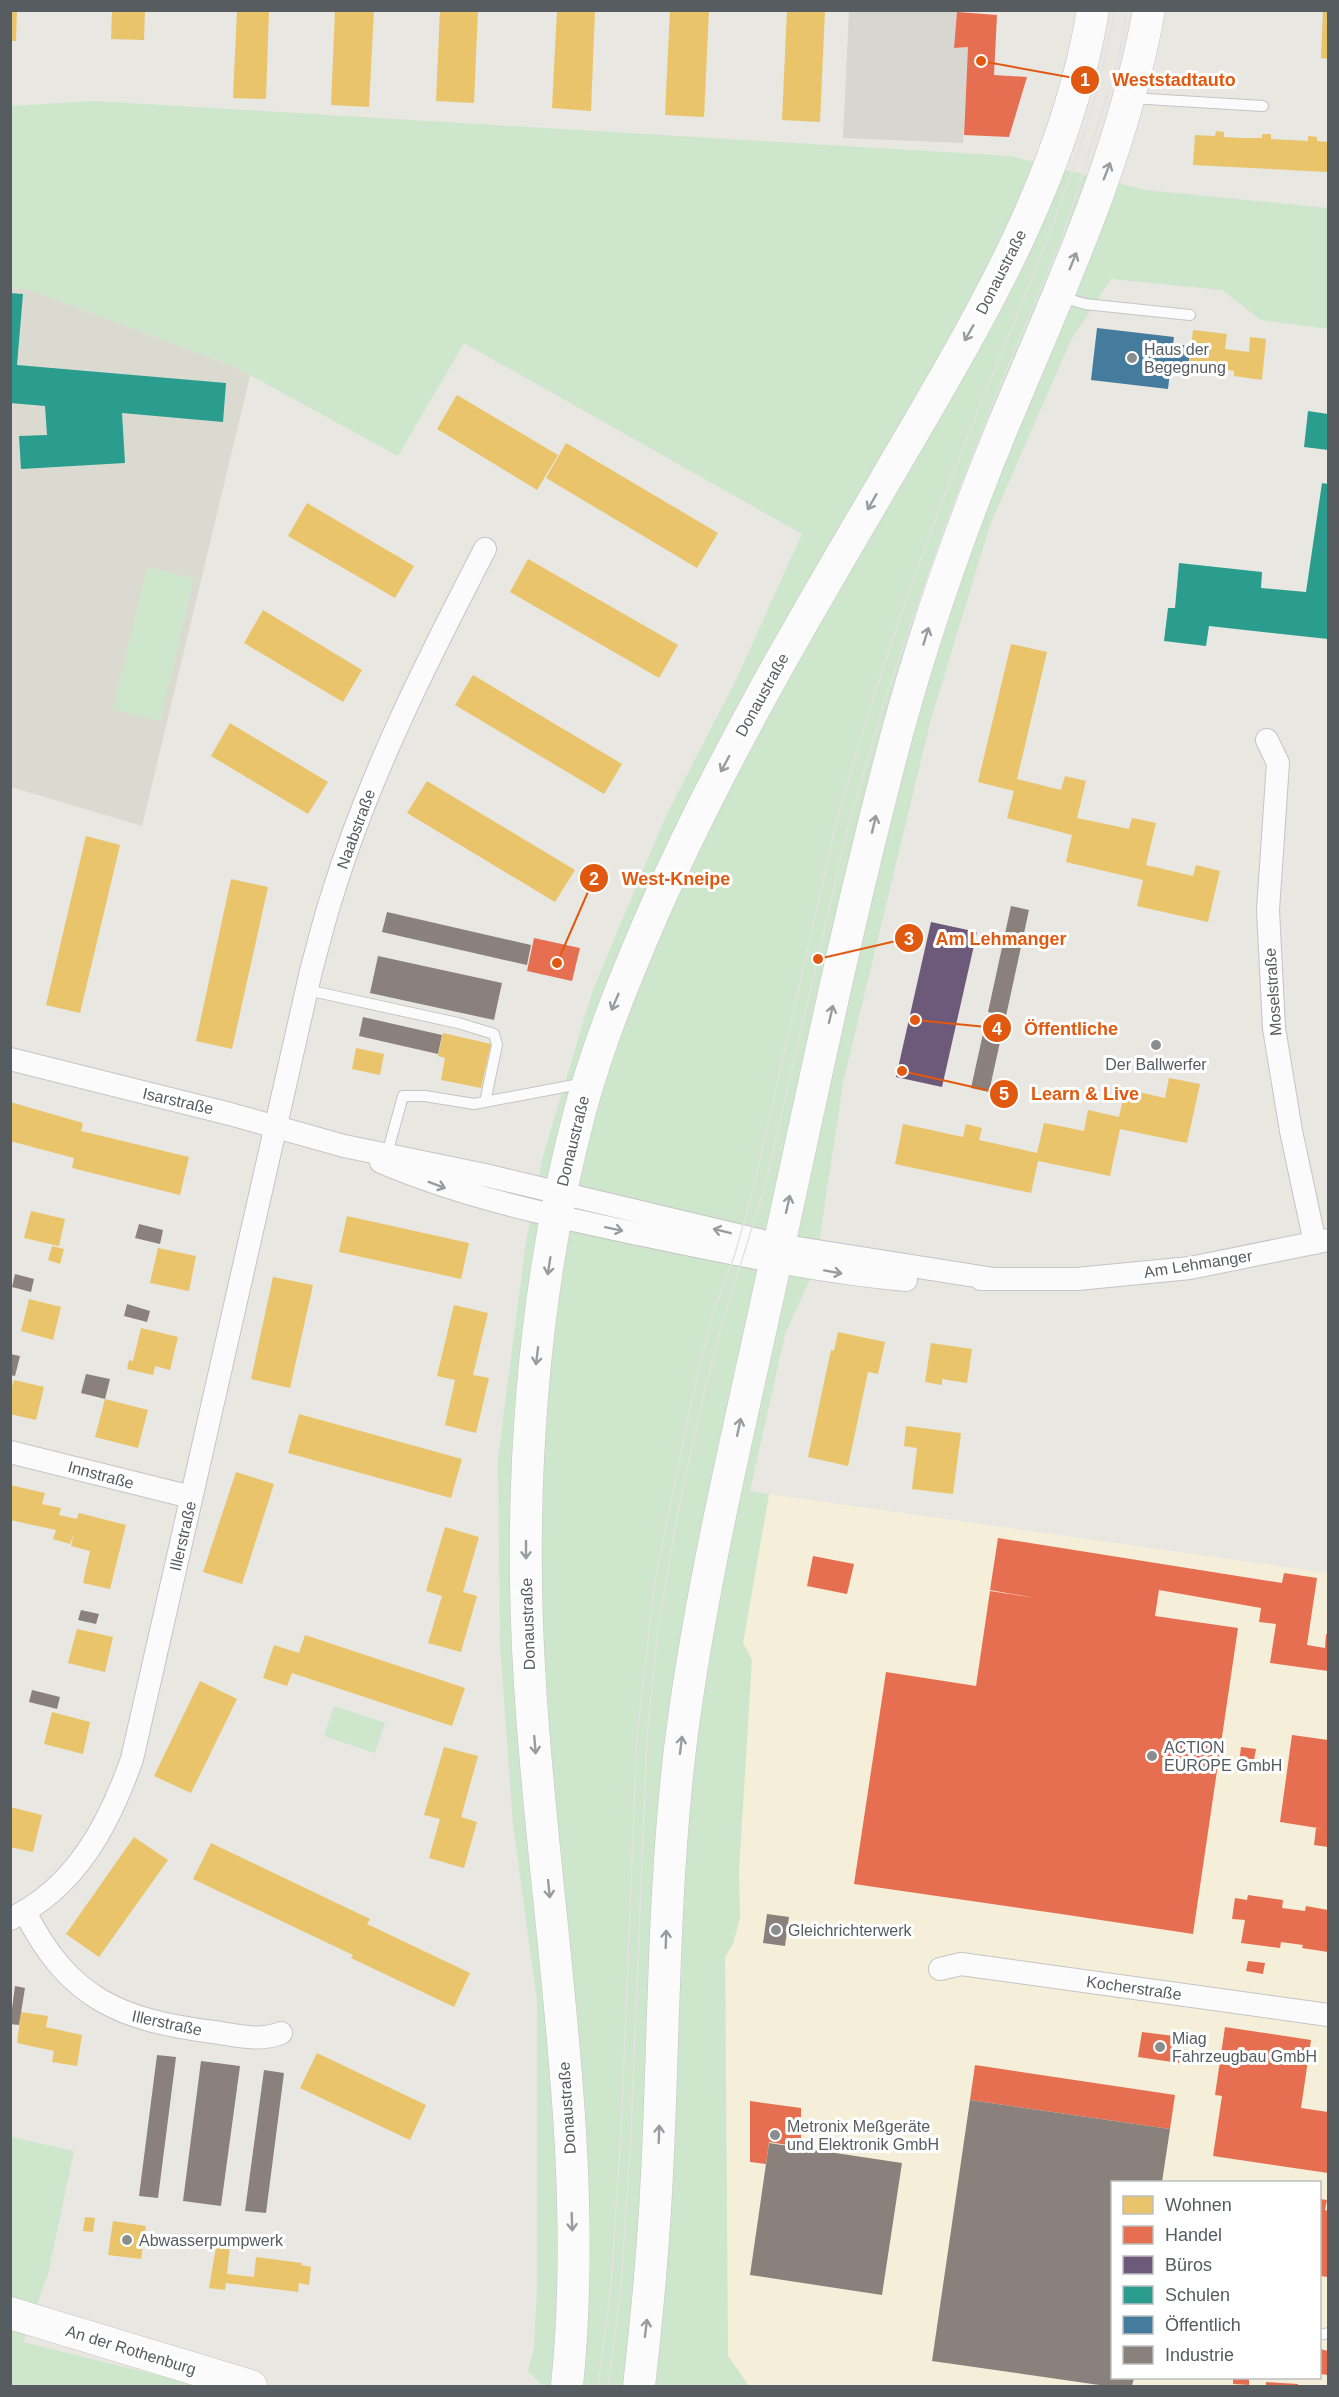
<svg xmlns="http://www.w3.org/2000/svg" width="1339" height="2397" font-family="Helvetica,sans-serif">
  <rect width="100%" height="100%" fill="#e8e7e2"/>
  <!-- commercial -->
  <path fill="#f5eed8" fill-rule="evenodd" d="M769,1494L1328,1573V2386H749L728,2356L725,1957L743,1643ZM1112,2182H1320V2378H1112Z"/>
  <!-- industrial -->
  <path fill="#d8d6d1" d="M849,11L957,12L955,48L968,47L963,143L843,138Z"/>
  <!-- education -->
  <path fill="#dbdad1" d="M10,288L30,290L235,367L250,376L142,826L11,787Z"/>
  <!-- green -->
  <path fill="#cee6cb" d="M95,101L1010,156L1145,190L1328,208V329L1261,320L1222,290L1111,279L1071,340L990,525L931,719L843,1083L815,1269L785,1334L750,1491L769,1494L743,1643L752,1660L739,1871L740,1918L733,1944L725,1957L728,2356L749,2386H554L541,2384L528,2371L534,2348L537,2287V2001L513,1824L500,1644L498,1458L526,1242L543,1156L593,990L665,818L737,678L802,534L464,343L398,456L235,367L30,290L11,288V106Z
    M147,567L194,579L160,721L113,709Z
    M334,1706L385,1723L375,1753L324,1736Z
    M11,2137L74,2151L48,2274L23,2342L201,2386H11Z"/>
  <!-- homes -->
  <path fill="#e9c46a" d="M10,10H17L16,41H10Z
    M112,10H145L144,40L111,39Z
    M237,10H269L266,99L233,98Z
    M335,10H374L369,107L331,105Z
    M440,10H478L474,103L436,101Z
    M557,10H595L591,111L552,108Z
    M670,10H709L704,117L665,115Z
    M787,10H825L820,122L782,120Z
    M1323,10H1328V59L1321,58Z
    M1216,131L1224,132V137L1241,138H1262V134H1271V139L1308,141V136L1317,137V141L1328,142V172L1193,165L1195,135L1215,136Z
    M1193,330L1227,334L1225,349L1249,352L1250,337L1266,339L1262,380L1234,376V371L1223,369V375L1202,372L1203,367L1189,365Z
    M457,395L558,455L537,490L437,429Z
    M566,443L718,533L697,568L546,478Z
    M307,503L414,566L395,598L288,536Z
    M528,559L678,645L659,678L510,592Z
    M263,610L362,670L343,702L244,643Z
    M1011,644L1047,652L1017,779L1061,790L1065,776L1086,781L1077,818L1129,829L1132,818L1156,823L1146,865L1193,876L1196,865L1220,871L1208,922L1137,906L1143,880L1066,862L1072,835L1007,818L1014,791L978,782Z
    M473,675L622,764L604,794L455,705Z
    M230,723L328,782L308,814L211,756Z
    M427,781L575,870L555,902L407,813Z
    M86,836L120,845L80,1013L46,1005Z
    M231,879L268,887L232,1049L196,1041Z
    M443,1033L491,1044L481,1088L441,1080L445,1058L438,1056Z
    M356,1048L384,1054L380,1075L352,1069Z
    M1169,1078L1200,1084L1187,1143L1120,1129L1110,1176L1038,1161L1031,1193L895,1164L903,1124L963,1137L966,1124L982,1128L979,1140L1037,1153L1044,1123L1084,1131L1088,1110L1119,1117L1125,1089L1165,1098Z
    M10,1102L83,1123L81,1131L189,1157L180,1195L72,1168L74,1158L10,1141Z
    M31,1211L65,1219L59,1246L24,1238Z
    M347,1216L469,1243L461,1279L339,1252Z
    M52,1246L64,1249L60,1264L48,1260Z
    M158,1248L196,1256L189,1291L150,1283Z
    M273,1277L313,1285L290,1388L251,1379Z
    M29,1299L61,1307L53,1340L21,1331Z
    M454,1305L488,1313L473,1375L489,1378L476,1433L445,1425L455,1380L437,1376Z
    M141,1328L178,1337L170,1370L155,1366L153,1375L127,1369L129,1360L133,1361Z
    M838,1332L885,1342L878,1374L868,1372L848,1466L808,1457L831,1350L834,1351Z
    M931,1343L972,1349L967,1383L942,1379V1385L925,1382Z
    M14,1380L44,1387L36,1420L10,1414V1393Z
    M105,1399L148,1410L138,1448L95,1437Z
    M299,1414L462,1459L451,1498L288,1453Z
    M906,1426L961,1433L953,1494L912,1489L917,1448L904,1446Z
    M236,1472L274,1484L242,1584L203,1572Z
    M10,1485L45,1493L42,1504L61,1508L59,1515L77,1519L79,1513L126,1525L110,1589L83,1583L90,1551L71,1546L74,1533L70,1544L53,1539L56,1530L10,1520Z
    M445,1527L479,1537L463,1592L477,1596L461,1652L428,1643L442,1596L426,1591Z
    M77,1629L113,1637L105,1672L68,1663Z
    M305,1635L465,1688L452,1726L292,1673L287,1686L263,1678L274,1645L299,1653Z
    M200,1681L237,1699L191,1793L154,1776Z
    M52,1712L90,1722L83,1754L44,1744Z
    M444,1747L478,1756L461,1817L477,1822L464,1868L429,1858L440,1819L424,1815Z
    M10,1807L42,1815L33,1852L10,1847Z
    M134,1837L168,1860L99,1957L66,1934Z
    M211,1843L370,1919L367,1924L470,1973L454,2007L351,1958L353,1955L193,1879Z
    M21,2012L48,2016L46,2027L82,2035L77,2066L52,2062L54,2051L17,2043Z
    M317,2053L426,2105L410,2140L300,2088Z
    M85,2217L95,2218L93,2232L83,2231Z
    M113,2221L146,2226L141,2259L108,2255Z
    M218,2235L231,2236L227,2274L254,2277L256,2257L302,2263L301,2265L311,2267L309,2285L299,2283L298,2292L226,2283L225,2290L209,2288Z"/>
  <!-- shops -->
  <path fill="#e76f51" d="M957,12L997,15L994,75L1027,77L1009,137L964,135L968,47L954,48Z
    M534,938L580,948L572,981L527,971Z
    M998,1538L1282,1583L1284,1573L1317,1578L1307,1645L1325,1648L1326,1634L1328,1635V1671L1270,1663L1276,1624L1259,1622L1261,1608L1159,1590L1155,1616L1238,1628L1193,1934L1061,1914L1106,1608L1061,1914L854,1884L886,1672L976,1686L990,1591L1035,1598L990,1590Z
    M813,1556L854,1564L847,1594L807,1586Z
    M1292,1735L1328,1740V1847L1314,1845L1316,1828L1324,1829L1280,1822Z
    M1241,1747L1256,1749L1253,1765L1239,1763Z
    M1248,1895L1283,1900L1282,1908L1305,1911L1306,1906L1328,1910V1952L1302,1948L1303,1945L1281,1942L1280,1948L1241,1943L1245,1920L1232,1919L1235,1898L1247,1900Z
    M1248,1961L1265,1963L1263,1974L1246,1971Z
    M1225,2027L1311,2040L1301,2108L1328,2112V2173L1213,2156L1222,2096L1215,2095Z
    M1142,2032L1182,2037L1179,2063L1138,2057Z
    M975,2065L1175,2095L1170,2129L970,2100Z
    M750,2101L801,2108V2120L805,2121V2128H801V2147L769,2142L766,2164L750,2162Z
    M1320,2199L1327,2200L1325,2210L1328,2211V2277L1320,2276Z
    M1320,2349L1328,2351V2375L1320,2374Z
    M1233,2378H1249V2385L1233,2384Z
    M1266,2382L1298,2384V2386H1266Z"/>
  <!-- offices -->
  <path fill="#6d597a" d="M931,922L977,932L942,1087L896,1077Z"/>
  <!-- schools -->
  <path fill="#2a9d8f" d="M10,293L23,294L17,365L226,383L223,422L122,413L125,463L21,469L19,436L47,435L45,406L10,403Z
    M1308,411L1328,414V450L1304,447Z
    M1322,483L1328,484V639L1209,626L1206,646L1164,641L1168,608H1175L1179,563L1262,572L1261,588L1306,592Z"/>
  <!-- public -->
  <path fill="#457b9d" d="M1097,328L1174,337L1173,344L1191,346L1187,374L1170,372L1168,389L1091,380Z"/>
  <!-- industry -->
  <path fill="#8a817c" d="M1011,906L1029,910L1006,1016L988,1012Z
    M387,912L531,945L527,965L382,932Z
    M378,956L502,983L494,1020L370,993Z
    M363,1017L442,1035L438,1054L359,1036Z
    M986,1020L1004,1024L989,1092L971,1088Z
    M139,1224L163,1230L160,1244L135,1238Z
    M15,1274L34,1279L31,1292L12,1287Z
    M127,1304L150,1311L147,1322L124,1316Z
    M10,1354L20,1356L15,1376L10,1375Z
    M86,1374L110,1379L105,1399L81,1393Z
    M81,1610L99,1614L96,1624L78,1620Z
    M32,1690L60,1697L57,1709L29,1702Z
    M767,1914L789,1917L785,1946L763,1943Z
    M15,1986L25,1988L19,2025L10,2024Z
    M157,2055L176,2057L158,2198L139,2196Z
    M201,2061L240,2066L221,2206L183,2201Z
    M264,2070L284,2073L266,2213L245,2211Z
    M970,2100L1170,2129L1162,2182H1112V2378H1134L1132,2386H1106L932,2361Z
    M769,2143L902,2163L882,2295L750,2275Z"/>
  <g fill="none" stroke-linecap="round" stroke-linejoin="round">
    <defs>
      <path id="service" d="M1130,98L1263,106
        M1061,297L1085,304L1190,315
        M307,990L458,1023L494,1034L497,1045L485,1102
        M387,1154L403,1096H425L474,1104L585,1083
        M1320,2335L1328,2333"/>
      <path id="minor" d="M1267,740L1278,763L1268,910L1274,1028L1291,1131L1315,1243
        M10,1059L230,1114L344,1146L485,1175L779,1245L994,1279
        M381,1162C465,1198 554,1216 643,1235C731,1253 817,1272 906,1280
        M981,1279H1077L1190,1268L1328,1240
        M10,1452L191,1497
        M25,1912C69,1999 120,2020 213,2032C236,2035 259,2042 281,2033
        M10,1919C76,1888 109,1824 132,1759L311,971C318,946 324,920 332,896C369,775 427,661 485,549
        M940,1969L961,1964L1328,2015"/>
      <path id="secondary" d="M10,2313L251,2386
        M567,2386C591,2155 544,1916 530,1684C518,1496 531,1294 580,1111C599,1041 626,976 654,911C720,761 803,620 886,479C972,331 1065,182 1093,10
        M639,2386C649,2301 656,2215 659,2129C664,2003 665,1875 680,1749C699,1595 736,1443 769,1291C807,1119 842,946 886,776C916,656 956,540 1003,426C1060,289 1122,159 1149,10"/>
    </defs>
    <!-- service casing -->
    <use href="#service" stroke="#c4c5c4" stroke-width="12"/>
    <!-- minor casing -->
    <use href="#minor" stroke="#c4c5c4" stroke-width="24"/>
    <!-- secondary casing -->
    <use href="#secondary" stroke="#c5c6c5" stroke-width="33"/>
    <!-- service -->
    <use href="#service" stroke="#fcfbfb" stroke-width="10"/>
    <!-- minor -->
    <use href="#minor" stroke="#fcfbfb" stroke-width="22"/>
    <!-- secondary -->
    <use href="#secondary" stroke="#fcfbfb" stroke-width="32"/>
    <!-- tram -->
    <path stroke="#e1e2e1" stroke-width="1.5" d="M598,2386L611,2286L621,2135L637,1736L655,1580L693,1394L712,1316L735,1254L754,1186L836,824C876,679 927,535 984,396C1036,268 1090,147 1115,10
      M608,2386L621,2287L631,2135L647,1736L658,1628L678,1512L703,1397L723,1320L764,1190L848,827L884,702L949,516L996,396L1062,239L1119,58L1127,10"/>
  </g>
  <!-- one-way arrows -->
  <defs><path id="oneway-shaft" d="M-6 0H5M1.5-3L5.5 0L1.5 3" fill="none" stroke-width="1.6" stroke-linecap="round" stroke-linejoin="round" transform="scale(1.5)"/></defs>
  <g stroke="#999c9f">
    <use href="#oneway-shaft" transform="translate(1107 171) rotate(-69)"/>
    <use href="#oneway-shaft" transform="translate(1073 261) rotate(-68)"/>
    <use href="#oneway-shaft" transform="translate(969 333) rotate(120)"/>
    <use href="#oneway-shaft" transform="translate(872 502) rotate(120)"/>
    <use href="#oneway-shaft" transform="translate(926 636) rotate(-73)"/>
    <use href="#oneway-shaft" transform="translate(725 764) rotate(118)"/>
    <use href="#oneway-shaft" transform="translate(874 824) rotate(-77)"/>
    <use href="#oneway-shaft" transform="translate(615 1002) rotate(113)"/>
    <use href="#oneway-shaft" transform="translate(831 1014) rotate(-77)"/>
    <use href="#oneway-shaft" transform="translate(437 1185) rotate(20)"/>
    <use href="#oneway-shaft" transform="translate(788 1204) rotate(-77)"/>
    <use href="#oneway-shaft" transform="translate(614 1229) rotate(12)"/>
    <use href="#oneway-shaft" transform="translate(722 1231) rotate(-166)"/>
    <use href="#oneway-shaft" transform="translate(549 1266) rotate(99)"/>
    <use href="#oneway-shaft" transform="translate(833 1272) rotate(10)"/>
    <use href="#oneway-shaft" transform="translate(537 1356) rotate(97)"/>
    <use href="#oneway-shaft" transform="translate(739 1427) rotate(-78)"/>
    <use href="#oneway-shaft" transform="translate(526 1550) rotate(90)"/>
    <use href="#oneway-shaft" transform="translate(535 1745) rotate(85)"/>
    <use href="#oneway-shaft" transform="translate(681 1745) rotate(-83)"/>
    <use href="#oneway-shaft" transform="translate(549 1889) rotate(84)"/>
    <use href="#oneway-shaft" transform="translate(666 1939) rotate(-88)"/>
    <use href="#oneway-shaft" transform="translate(659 2134) rotate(-88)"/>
    <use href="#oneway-shaft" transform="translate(572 2222) rotate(88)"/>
    <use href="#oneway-shaft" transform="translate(646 2328) rotate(-83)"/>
  </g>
  <!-- markers -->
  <g fill="#8a8d8e" stroke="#fff" stroke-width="2">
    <circle cx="1132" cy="358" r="6"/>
    <circle cx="1156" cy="1045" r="6"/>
    <circle cx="1152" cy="1756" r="6"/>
    <circle cx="776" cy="1930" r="6"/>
    <circle cx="1160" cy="2047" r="6"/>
    <circle cx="775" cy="2135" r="6"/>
    <circle cx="127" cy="2240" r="6"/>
  </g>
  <g text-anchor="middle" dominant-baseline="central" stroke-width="6" stroke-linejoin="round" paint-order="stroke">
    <!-- street labels -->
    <g font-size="16" fill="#575c61" stroke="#fff">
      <text transform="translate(1001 272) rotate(-63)">Donaustraße</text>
      <text transform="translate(762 695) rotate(-61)">Donaustraße</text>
      <text transform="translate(356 829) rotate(-70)">Naabstraße</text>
      <text transform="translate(1273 992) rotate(-94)">Moselstraße</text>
      <text transform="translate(178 1101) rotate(13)">Isarstraße</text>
      <text transform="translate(573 1141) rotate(-76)">Donaustraße</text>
      <text transform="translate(1198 1264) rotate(-9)">Am Lehmanger</text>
      <text transform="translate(101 1475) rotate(15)">Innstraße</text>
      <text transform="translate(183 1536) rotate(-77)">Illerstraße</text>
      <text transform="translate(528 1624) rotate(-92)">Donaustraße</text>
      <text transform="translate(1134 1988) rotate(8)">Kocherstraße</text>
      <text transform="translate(167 2023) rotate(12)">Illerstraße</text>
      <text transform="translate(567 2108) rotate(-94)">Donaustraße</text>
      <text transform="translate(131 2350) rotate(17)">An der Rothenburg</text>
    </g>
    <!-- poi labels -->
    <g font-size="16" fill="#575c61" stroke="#fff" text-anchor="start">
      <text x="1144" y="349">Haus der<tspan x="1144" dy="18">Begegnung</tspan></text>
      <text x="1156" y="1064" text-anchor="middle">Der Ballwerfer</text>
      <text x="1164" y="1747">ACTION<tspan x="1164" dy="18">EUROPE GmbH</tspan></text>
      <text x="788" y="1930">Gleichrichterwerk</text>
      <text x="1172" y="2038">Miag<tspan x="1172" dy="18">Fahrzeugbau GmbH</tspan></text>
      <text x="787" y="2126">Metronix Meßgeräte<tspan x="787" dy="18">und Elektronik GmbH</tspan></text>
      <text x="139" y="2240">Abwasserpumpwerk</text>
    </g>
  </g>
  <!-- callouts -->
  <path fill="none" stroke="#e15910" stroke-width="2" d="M981 61L1085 80M557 963L594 878M818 959L909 938M915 1020L997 1028M902 1071L1004 1094"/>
  <g fill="#e15910" stroke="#fff" stroke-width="2">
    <circle cx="981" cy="61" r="6"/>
    <circle cx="557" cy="963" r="6"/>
    <circle cx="818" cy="959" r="6"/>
    <circle cx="915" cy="1020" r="6"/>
    <circle cx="902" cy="1071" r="6"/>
    <circle cx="1085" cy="80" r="15"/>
    <circle cx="594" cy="878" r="15"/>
    <circle cx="909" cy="938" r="15"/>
    <circle cx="997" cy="1028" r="15"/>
    <circle cx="1004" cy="1094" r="15"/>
  </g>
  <g font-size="18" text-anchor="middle" font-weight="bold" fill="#fff">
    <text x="1085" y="86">1</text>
    <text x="594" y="885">2</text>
    <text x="909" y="945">3</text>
    <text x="997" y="1035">4</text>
    <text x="1004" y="1100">5</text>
  </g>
  <g font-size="18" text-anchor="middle" font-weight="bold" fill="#e15910" stroke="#fff" stroke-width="6" stroke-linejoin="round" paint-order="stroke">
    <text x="1174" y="86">Weststadtauto</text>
    <text x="676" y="885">West-Kneipe</text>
    <text x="1001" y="945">Am Lehmanger</text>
    <text x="1071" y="1035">Öffentliche</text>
    <text x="1085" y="1100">Learn &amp; Live</text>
  </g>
  <!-- border -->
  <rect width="1339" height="2397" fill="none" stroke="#575c61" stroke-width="24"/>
  <!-- legend -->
  <rect x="1111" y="2181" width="210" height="198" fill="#ffffff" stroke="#bcbec0" stroke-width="1.5"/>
  <rect x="1123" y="2196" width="30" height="18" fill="#e9c46a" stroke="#bcbec0" stroke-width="1.5"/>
  <text x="1165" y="2211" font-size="18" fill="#575c61">Wohnen</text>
  <rect x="1123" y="2226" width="30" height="18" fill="#e76f51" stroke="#bcbec0" stroke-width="1.5"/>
  <text x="1165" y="2241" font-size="18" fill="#575c61">Handel</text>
  <rect x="1123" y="2256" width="30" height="18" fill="#6d597a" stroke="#bcbec0" stroke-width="1.5"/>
  <text x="1165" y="2271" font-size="18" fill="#575c61">Büros</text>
  <rect x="1123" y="2286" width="30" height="18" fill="#2a9d8f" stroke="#bcbec0" stroke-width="1.5"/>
  <text x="1165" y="2301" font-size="18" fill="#575c61">Schulen</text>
  <rect x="1123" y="2316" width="30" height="18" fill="#457b9d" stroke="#bcbec0" stroke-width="1.5"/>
  <text x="1165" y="2331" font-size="18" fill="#575c61">Öffentlich</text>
  <rect x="1123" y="2346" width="30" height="18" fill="#8a817c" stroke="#bcbec0" stroke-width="1.5"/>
  <text x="1165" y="2361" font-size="18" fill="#575c61">Industrie</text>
</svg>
